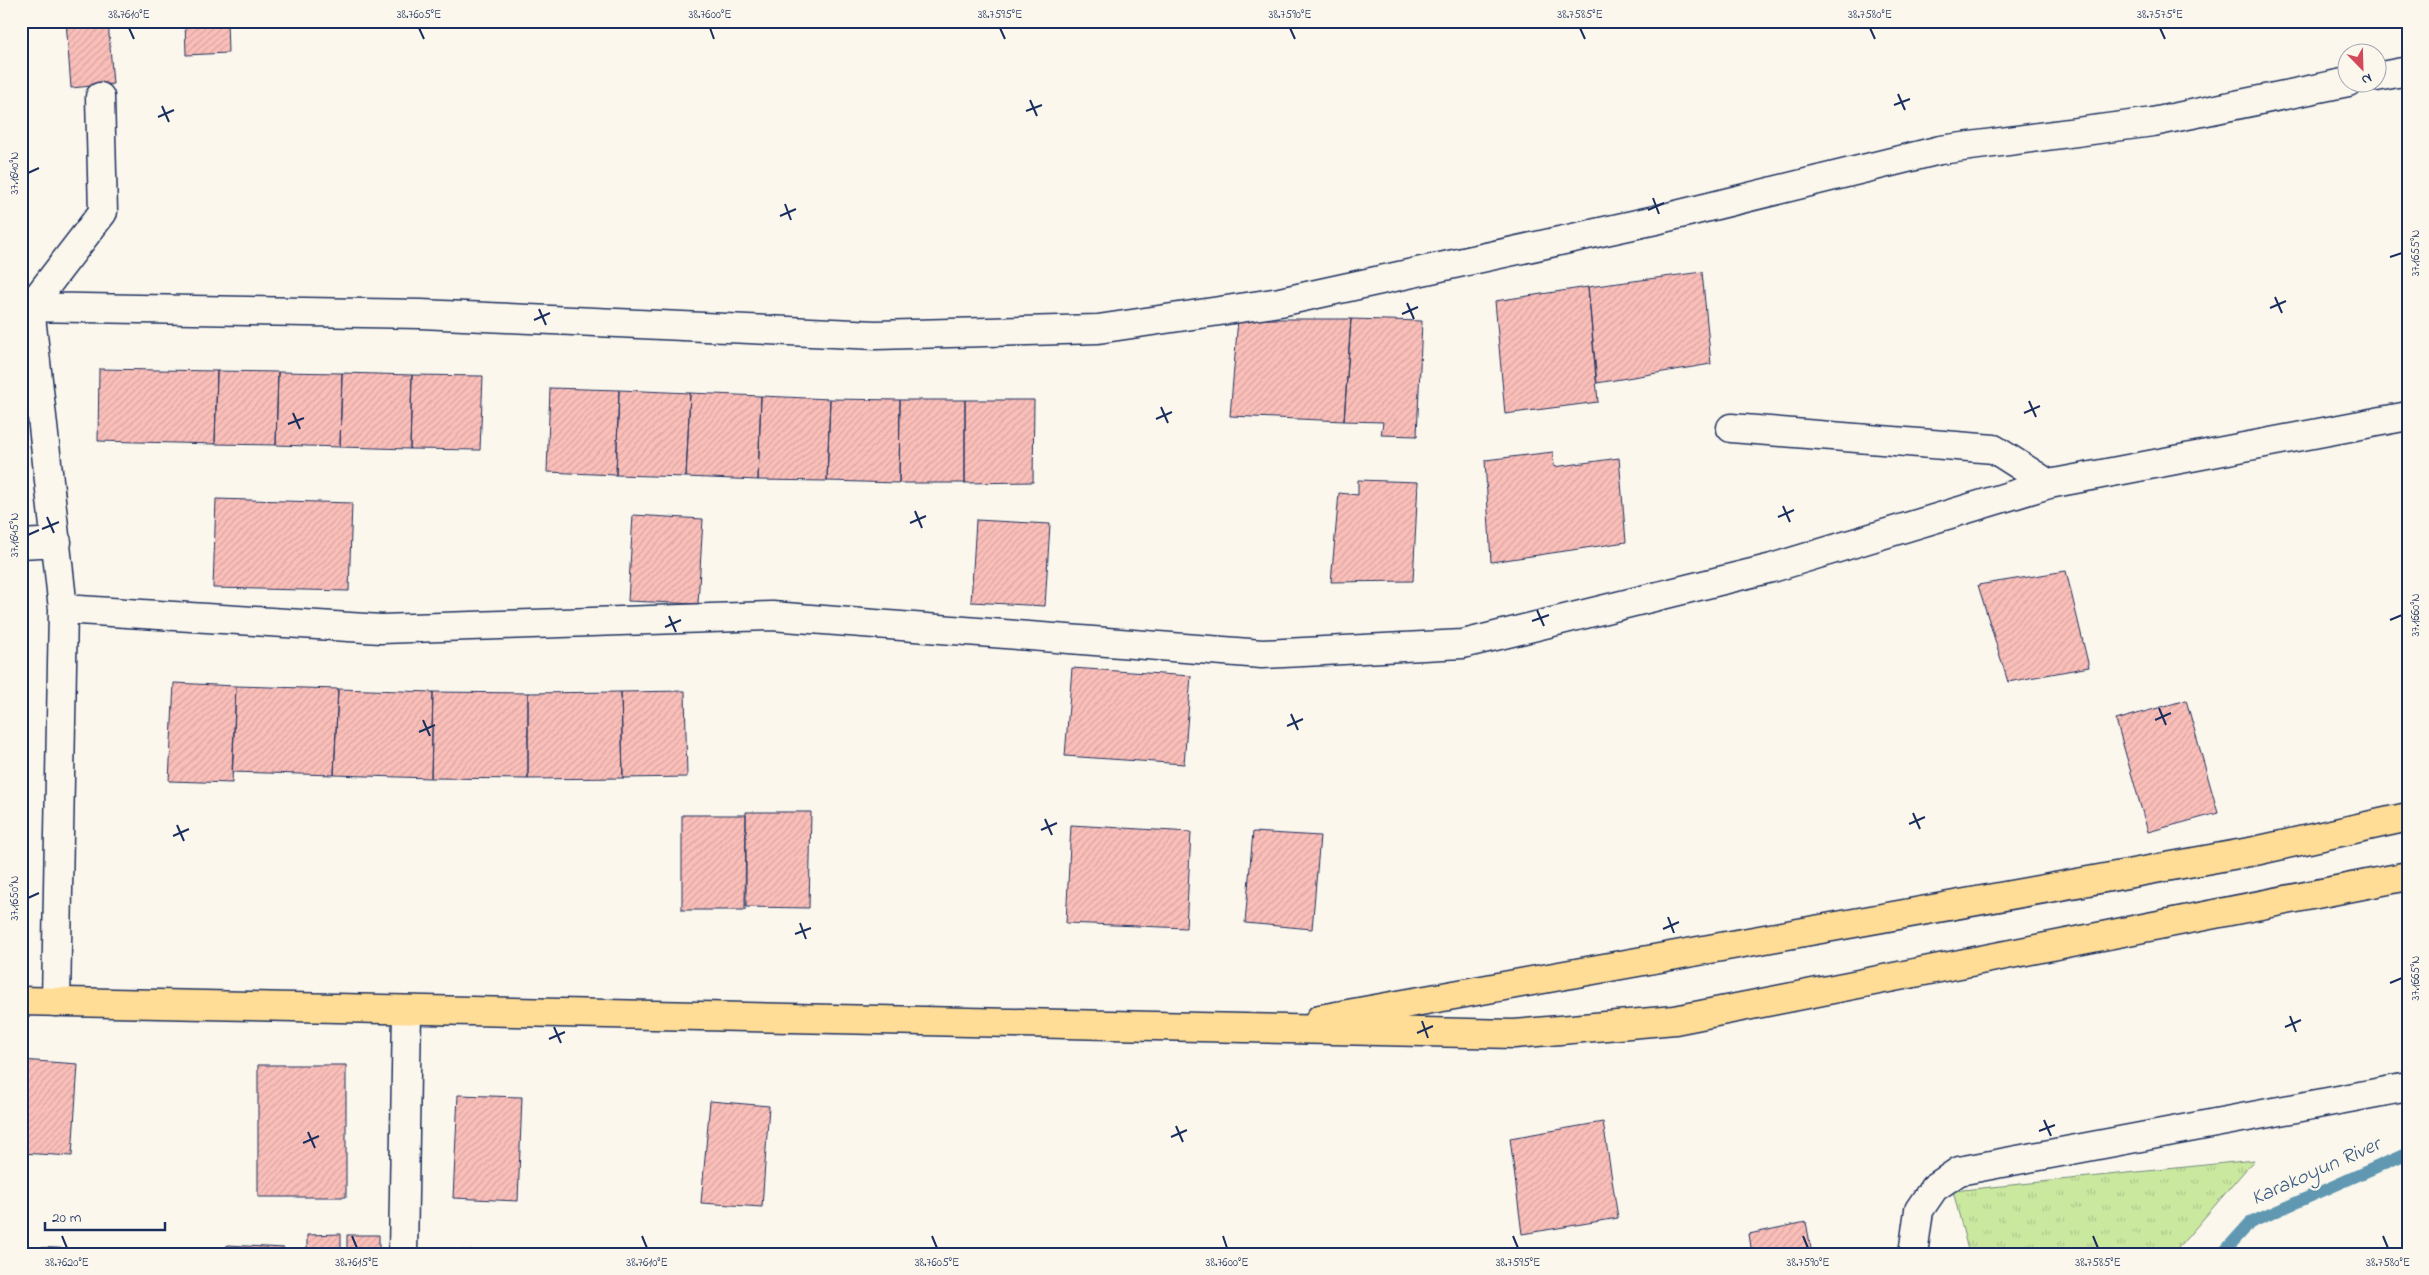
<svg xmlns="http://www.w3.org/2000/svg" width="2429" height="1275" font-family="'Indie Flower',sans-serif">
  <defs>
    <pattern id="grass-tufts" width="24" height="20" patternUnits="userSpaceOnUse" patternTransform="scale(1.25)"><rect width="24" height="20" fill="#cbe89f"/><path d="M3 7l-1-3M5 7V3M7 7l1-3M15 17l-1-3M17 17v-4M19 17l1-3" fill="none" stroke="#aec78b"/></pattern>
    <pattern id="building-hatch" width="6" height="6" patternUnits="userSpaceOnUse" patternTransform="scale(1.25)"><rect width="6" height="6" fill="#fbbfb9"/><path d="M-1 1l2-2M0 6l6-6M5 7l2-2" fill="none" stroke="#d7a4a1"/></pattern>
  </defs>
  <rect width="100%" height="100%" fill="#fbf7ec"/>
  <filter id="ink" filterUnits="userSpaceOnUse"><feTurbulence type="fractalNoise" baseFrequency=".02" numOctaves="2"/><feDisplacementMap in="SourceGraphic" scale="10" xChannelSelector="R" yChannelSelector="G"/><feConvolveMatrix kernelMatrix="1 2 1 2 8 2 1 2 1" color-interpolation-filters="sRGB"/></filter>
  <g filter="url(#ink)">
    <!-- grass -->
    <path fill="url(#grass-tufts)" stroke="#738c7e" d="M2254,1160L2173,1254H1969L1953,1191Z"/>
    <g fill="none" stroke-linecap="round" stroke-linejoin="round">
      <!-- stream -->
      <path stroke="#6098b2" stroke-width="12" d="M2222,1254L2250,1223L2408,1153"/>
    </g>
    <!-- building -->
    <path fill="url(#building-hatch)" stroke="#1b2f5e" d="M66,21H108L113,84L71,88Z
      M185,21H227L228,53L186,55Z
      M1702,272L1711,364L1597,383L1588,287Z
      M1588,287L1598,402L1505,414L1495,301Z
      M1238,319H1351L1344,421L1230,416Z
      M1351,319L1422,321L1417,436L1381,435L1383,422L1344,421Z
      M99,369L217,371L215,444L98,441Z
      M217,371L278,372L276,445L215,444Z
      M278,372L342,373L340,447L276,445Z
      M342,373L412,375L410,449L340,447Z
      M412,375L483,376L480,450L410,449Z
      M550,388L619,390L616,475L547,472Z
      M619,390L690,393L686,477L616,475Z
      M690,393L761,396L758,480L686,477Z
      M761,396L830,399L827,481L758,480Z
      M830,399L900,400L899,483L827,481Z
      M900,400H965V483H899Z
      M965,400H1034L1033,482L965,483Z
      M1553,452L1554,467L1619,458L1626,542L1491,562L1485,460Z
      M1358,480L1418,482L1413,581L1331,582L1339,493L1358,495Z
      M216,499L352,503L349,591L213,588Z
      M633,515L703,519L698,604L628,601Z
      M976,520L1050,524L1045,606L971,602Z
      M2066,571L2089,667L2008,682L1978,585Z
      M1072,668L1191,676L1184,764L1065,756Z
      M174,683L236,686L232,783L169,781Z
      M236,686L338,689L334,775L232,772Z
      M338,689L433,692L431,778L334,775Z
      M685,691L687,777L623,778L621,692Z
      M433,692L528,693V779L431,778Z
      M621,692L623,778L528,779V693Z
      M2186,700L2218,813L2148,832L2116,720Z
      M746,812H811L809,908L746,907Z
      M682,815H746L745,910H682Z
      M1071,825L1191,832L1186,928L1066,923Z
      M1253,832L1320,836L1312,929L1245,923Z
      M21,1060L78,1064L72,1156L21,1153Z
      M258,1065H346V1197H258Z
      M458,1095L522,1097L518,1201L453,1198Z
      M710,1101L769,1106L762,1207L701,1203Z
      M1603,1122L1618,1218L1522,1234L1510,1138Z
      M1806,1222L1812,1254H1752L1749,1234Z
      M341,1234V1254H307V1235Z
      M347,1235H379V1254H347Z
      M227,1245L284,1248V1254H226Z
      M21,1247L57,1248V1254H21Z
      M57,1248L137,1254H57Z
      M432,1250L520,1251V1254H432Z"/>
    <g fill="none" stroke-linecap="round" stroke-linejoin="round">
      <defs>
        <path id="minor" d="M2376,77L2408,71
          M30,307L421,314L876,335L1098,329L1280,302L1660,219L1940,150L2153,122L2348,82
          M1731,428L1994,449L2049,484
          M21,544L57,542
          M63,609L381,629L772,616L1262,654L1463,644L1772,568L2049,484L2408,416
          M56,1002L63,609L30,307L103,212L100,97
          M403,1254L407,1011
          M1913,1254L1919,1210L1934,1188L1959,1171L2408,1087"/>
        <path id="major" d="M21,1001L1514,1034L1675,1020L2408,876
          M1320,1019L2255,851L2408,817"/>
      </defs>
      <!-- minor casing -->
      <use href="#minor" stroke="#1b2f5e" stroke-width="31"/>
      <!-- major casing -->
      <use href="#major" stroke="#1b2f5e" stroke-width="31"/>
      <!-- minor -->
      <use href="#minor" stroke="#fbf7ec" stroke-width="28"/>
      <!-- major -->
      <use href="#major" stroke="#ffdd96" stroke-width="28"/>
    </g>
  </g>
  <!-- ticks -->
  <path fill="none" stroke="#1b2f5e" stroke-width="2" d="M129,28L134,39M419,28L424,39M710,28L714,39M1000,28L1005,39M1290,28L1295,39M1580,28L1585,39M1870,28L1875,39M2160,28L2165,39M1898,94L1905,110M1030,100L1037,116M1894,105L1910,99M162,106L169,122M1026,111L1042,105M158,117L174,110M28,173L39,168M1653,198L1659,214M785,204L791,220M1648,210L1664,203M780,216L796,209M2390,257L2402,253M2275,297L2282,313M1407,303L1414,319M2270,308L2286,301M539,309L546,325M1402,314L1418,307M534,320L550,313M2029,401L2036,417M1161,407L1168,423M293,413L300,429M2024,413L2040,406M1156,419L1172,412M288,424L304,418M1783,506L1790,522M915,511L922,528M47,517L54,533M1778,517L1794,510M910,523L926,516M42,529L59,522M28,535L39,530M1537,610L1544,626M669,616L676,632M2390,620L2402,615M1532,621L1549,615M665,627L681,620M2159,708L2166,725M1291,714L1298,730M423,720L430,736M2155,720L2171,713M1287,726L1303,719M419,732L435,725M1913,813L1920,829M1045,819L1052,835M1909,824L1925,817M177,825L184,841M1041,830L1057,823M173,836L189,829M28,898L39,893M1668,917L1674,933M800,923L806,939M1663,929L1679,922M795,934L811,928M2390,983L2402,978M2290,1016L2296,1032M1422,1021L1428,1038M554,1027L561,1043M2285,1027L2301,1020M1417,1033L1433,1026M549,1039L565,1032M2044,1120L2051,1136M1176,1126L1183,1142M2039,1131L2055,1125M308,1132L315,1148M1171,1137L1187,1130M303,1143L319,1136M62,1236L67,1248M352,1236L357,1248M642,1236L647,1248M932,1236L937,1248M1223,1236L1227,1248M1513,1236L1518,1248M1803,1236L1808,1248M2093,1236L2098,1248M2383,1236L2388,1248"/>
  <g text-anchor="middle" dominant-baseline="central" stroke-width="4.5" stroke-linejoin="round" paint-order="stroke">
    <!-- water labels -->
    <g font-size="21" font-style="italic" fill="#385b81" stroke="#fbf7ec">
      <text transform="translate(2316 1172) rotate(-24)">Karakoyun River</text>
    </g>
  </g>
  <!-- margin -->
  <rect width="2429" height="1275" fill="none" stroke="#fbf7ec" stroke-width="55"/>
  <!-- north arrow -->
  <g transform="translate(2362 68) rotate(157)"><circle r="24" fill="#fbf7ec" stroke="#a1a7b3"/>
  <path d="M0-4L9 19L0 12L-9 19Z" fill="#d1495b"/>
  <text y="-8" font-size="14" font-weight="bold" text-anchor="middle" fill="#1b2f5e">N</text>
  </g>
  <!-- scale -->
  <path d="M45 1222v8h120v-8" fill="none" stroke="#1b2f5e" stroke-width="2.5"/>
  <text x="52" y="1222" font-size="15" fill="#1b2f5e" stroke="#fbf7ec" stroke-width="4" paint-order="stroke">20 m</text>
  <rect x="28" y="28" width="2374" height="1220" fill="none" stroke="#1b2f5e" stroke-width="2"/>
  <g font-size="12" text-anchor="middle" fill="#1b2f5e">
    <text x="129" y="18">38.7610°E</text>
    <text x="419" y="18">38.7605°E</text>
    <text x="710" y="18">38.7600°E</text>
    <text x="1000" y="18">38.7595°E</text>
    <text x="1290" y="18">38.7590°E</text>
    <text x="1580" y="18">38.7585°E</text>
    <text x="1870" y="18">38.7580°E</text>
    <text x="2160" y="18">38.7575°E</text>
    <text transform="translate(14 173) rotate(-90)" y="4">37.1640°N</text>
    <text transform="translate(2415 253) rotate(-90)" y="4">37.1655°N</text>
    <text transform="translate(14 535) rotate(-90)" y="4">37.1645°N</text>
    <text transform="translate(2415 615) rotate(-90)" y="4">37.1660°N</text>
    <text transform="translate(14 898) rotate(-90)" y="4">37.1650°N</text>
    <text transform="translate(2415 978) rotate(-90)" y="4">37.1665°N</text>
    <text x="67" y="1266">38.7620°E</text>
    <text x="357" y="1266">38.7615°E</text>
    <text x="647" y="1266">38.7610°E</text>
    <text x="937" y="1266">38.7605°E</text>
    <text x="1227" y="1266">38.7600°E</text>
    <text x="1518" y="1266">38.7595°E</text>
    <text x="1808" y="1266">38.7590°E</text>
    <text x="2098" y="1266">38.7585°E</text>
    <text x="2388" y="1266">38.7580°E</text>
  </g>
</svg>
